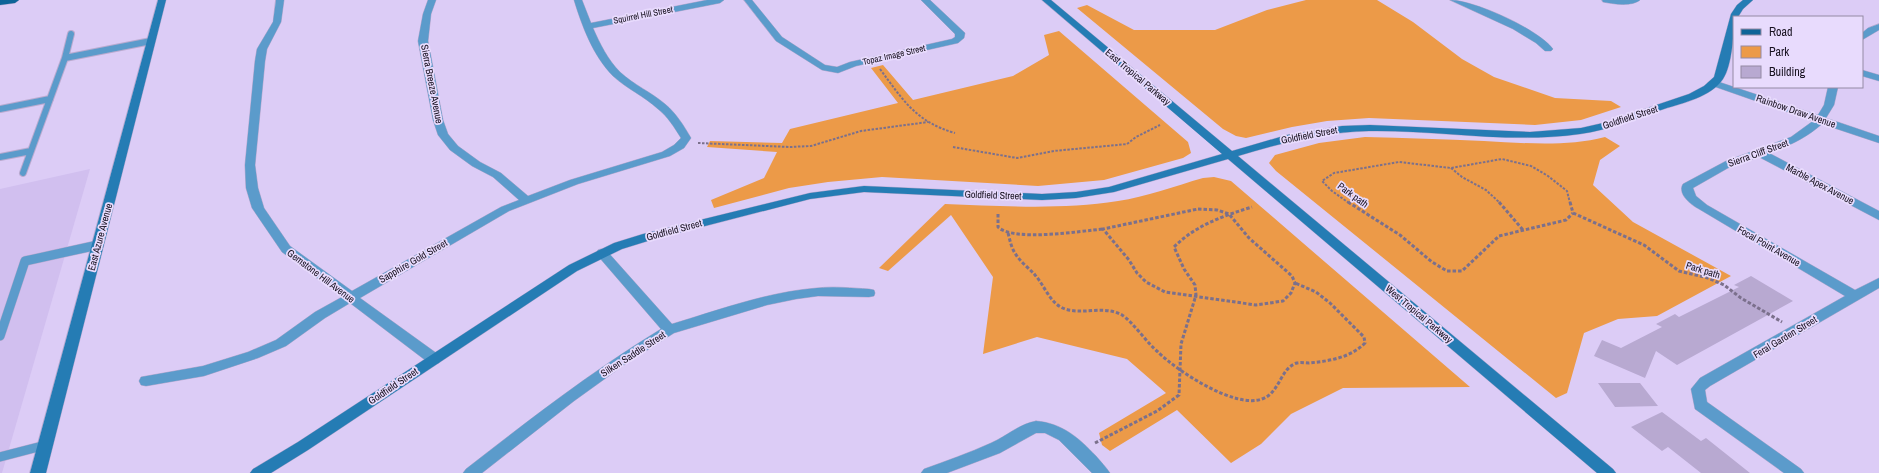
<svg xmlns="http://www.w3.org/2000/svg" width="1879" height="473" font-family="'Archivo Narrow',sans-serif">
  <rect width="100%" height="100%" fill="#dcccf6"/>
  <!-- built -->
  <path fill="#d1bfef" d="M90,169L2,473H0V189Z"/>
  <!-- green -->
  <path fill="#ec9a48" d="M1306,0H1377L1413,22L1462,59L1494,77L1555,98L1611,101L1621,107L1581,120L1535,125L1369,118L1327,121L1292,127L1246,138L1236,136L1223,129L1077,8L1087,5L1134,30H1215L1267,10Z
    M1059,31L1188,142L1191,153L1183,158L1104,180L1038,186L882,177L828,182L789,188L714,208L711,200L764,178L777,152L707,147L710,141L782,143L790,129L898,103L871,68L883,65L913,100L1013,76L1049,55L1044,35Z
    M1365,137C1405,138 1444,139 1484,141C1524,143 1566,147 1605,137L1620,146L1600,160L1593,185L1633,222L1731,276L1657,316L1618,319L1584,333L1567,393L1556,398L1276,171L1269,163L1275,155L1319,143Z
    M1214,177L1231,181L1470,387L1343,388L1291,414L1261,444L1231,463L1177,410L1110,451L1102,445L1099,433L1166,393L1127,359L1037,337L983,354L993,277L951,215L888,271L879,268L945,204C1003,206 1060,210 1118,201C1146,197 1175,186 1203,178Z"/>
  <!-- building -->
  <path fill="#b8a9d1" d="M1751,276L1793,301L1677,365L1656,351L1645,378L1594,356L1602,340L1621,348L1662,327L1656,324L1675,314L1679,317L1739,287L1734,285Z
    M1598,383H1640L1658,406L1615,407Z
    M1662,412L1701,441L1706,438L1750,473H1701L1668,447L1662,451L1631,427Z"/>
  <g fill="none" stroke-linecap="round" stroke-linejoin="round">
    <defs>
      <path id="lane-far1" d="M65,58L71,34
        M0,109L50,99
        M0,157L31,151L65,58L151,41
        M23,173L31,151"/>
      <path id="lane" d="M0,336L25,261L98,245
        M0,457L46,445"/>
      <path id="street" d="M276,0H284L281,22L267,49L265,61L255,165L258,188L264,208L290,246L352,291L501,207L519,200L493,177L472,166L450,150L438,135L433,120L418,41L423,14L428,0H436L431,14L428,41L443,120L448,134L458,146L480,162L501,173L528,196L570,180L662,152L674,145L681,138C674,127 668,117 658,109C644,96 627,89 613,76C593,56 582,26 574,0H582L591,23L707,0H724L720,3L593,28C600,44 608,60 620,72C634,85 651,92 665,104C676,113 684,126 691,138L684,148L670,156L578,184L509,211L360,298L439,355L441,359L439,363L434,364L429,363L350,303L325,318L286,346L258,358L204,376L146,386L141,385L139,381L141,377L203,366L248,352L276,340L315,312L342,297L282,252L252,208L246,188L245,165L255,61L257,49L273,22Z
        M744,0H752L782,37L825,65L837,67L850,62L952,39L955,37V34L921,0H930L965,33L964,38L958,43L856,66L838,73L822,70L776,41Z
        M1450,0C1474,0 1538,29 1553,49L1551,51H1545L1536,43L1513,29Z
        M1602,0H1640C1632,7 1613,4 1603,2Z
        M1879,24V30L1862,40V33L1868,28Z
        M1862,70L1879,75V81L1862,76Z
        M1713,80L1818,115L1824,105L1828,87H1838L1834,105L1826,118L1879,136V143L1822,124C1806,138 1789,146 1769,153L1879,211V220L1759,157L1728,168L1693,188L1696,196L1707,205L1855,290L1879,278V288L1710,386L1705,390L1707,402L1801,469L1804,473H1784L1695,409L1691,389L1700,378L1845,296L1699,209C1691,205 1677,194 1683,184L1726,161L1791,137L1813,121L1710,85L1708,83Z
        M602,249L606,250L672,324C719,310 767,292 817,288C834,286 852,288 869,289L874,290L875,293L874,296L869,297L818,296L796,299L767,305L674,333L624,365L574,401L482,473H463L466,469C529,420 592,371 661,329L598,256L596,253L598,250Z
        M1036,421C1062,423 1079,438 1096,456C1101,462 1106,467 1110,473H1092L1059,440L1045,433H1036L1000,453L947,473H921L924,469C946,461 969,453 991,443C1007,436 1019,424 1036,421Z"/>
      <path id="secondary" d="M158,0H166L46,473H30Z
        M1042,0H1051L1232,151L1287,135L1342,126L1370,125L1530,132L1581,128L1603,123L1689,94L1704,86L1714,77L1731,14L1737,5L1743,0H1753L1743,9L1738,17H1734C1734,33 1732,66 1723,79C1711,97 1683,103 1664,109C1637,118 1609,130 1580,134C1510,144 1439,130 1369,131C1324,132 1281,143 1238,156L1613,469L1616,473H1597L1228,159L1114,192L1076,198L1042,200L864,192L810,199L651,240L622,249L577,271L308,450L271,473H250L253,469L298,442L569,265L614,243L643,234L810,193L864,186L1042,194L1076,192L1109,187L1222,154Z"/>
      <path id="primary" d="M0,0H19L15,3L0,5Z"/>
    </defs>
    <!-- lane-far1 casing -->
    <use href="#lane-far1" stroke="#b9aacf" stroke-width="8"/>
    <!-- lane casing -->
    <use href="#lane" stroke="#b9aacf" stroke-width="10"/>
    <!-- street casing -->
    <use href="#street" stroke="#b9aacf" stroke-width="1"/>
    <!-- secondary casing -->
    <use href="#secondary" stroke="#b9aacf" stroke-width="1"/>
    <!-- primary casing -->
    <use href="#primary" stroke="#b9aacf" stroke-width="1"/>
    <!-- path-far1 -->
    <path stroke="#7b708c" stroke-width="2" stroke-dasharray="2.5 1.5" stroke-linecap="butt" d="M880,69C903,100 916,122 955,133
      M698,143L790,147L811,146L861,131L928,122
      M953,147L1017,158L1054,151L1127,144L1136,137L1160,125
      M1451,168L1462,177L1486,190L1500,203
      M1349,203L1332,191L1322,181L1334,173L1399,162L1451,168L1502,159L1531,166L1548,176L1567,191L1570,203"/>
    <!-- path -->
    <path stroke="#7b708c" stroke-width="3" stroke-dasharray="3.5 2" stroke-linecap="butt" d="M1348,202L1400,235L1432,262L1447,271H1462L1499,236L1566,220L1573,213
      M1499,202L1523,230
      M1570,202L1573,213
      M1198,209L1217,210L1229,214L1249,238L1292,276L1295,283L1291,293L1283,301L1256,305L1165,292L1146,282L1137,273L1129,260L1103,229Z
      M1573,213L1644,245L1679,271L1708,278L1724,285L1741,298L1782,322
      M998,214V227C1013,242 1081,231 1103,229
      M1008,233C1010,240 1011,247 1015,253C1020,262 1029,268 1035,275C1045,286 1050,304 1065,309C1084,315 1104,305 1122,315C1133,322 1147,343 1158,352C1177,371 1235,409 1262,399C1280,393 1280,368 1297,363C1301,362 1305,363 1309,363C1329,361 1350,358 1365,343L1364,337L1330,303L1316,292L1295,283
      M1095,443L1157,411L1179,395L1181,344L1196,295L1195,285L1184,269L1174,247C1196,225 1223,216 1252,207"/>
    <!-- lane-far1 -->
    <use href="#lane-far1" stroke="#5b9bcb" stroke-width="6"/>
    <!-- lane -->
    <use href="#lane" stroke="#5b9bcb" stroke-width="9"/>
    <!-- street -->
    <use href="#street" fill="#5b9bcb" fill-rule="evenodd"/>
    <!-- secondary -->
    <use href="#secondary" fill="#257cb4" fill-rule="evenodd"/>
    <!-- primary -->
    <use href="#primary" fill="#0e6498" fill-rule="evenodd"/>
  </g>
  <g text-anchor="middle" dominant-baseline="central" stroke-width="3.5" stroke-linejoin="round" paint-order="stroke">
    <!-- far-street labels -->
    <g font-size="9" fill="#17111f" stroke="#e8dbfd">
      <text transform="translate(643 15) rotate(-11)">Squirrel Hill Street</text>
      <text transform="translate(894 55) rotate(-13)">Topaz Image Street</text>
    </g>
    <!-- street labels -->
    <g font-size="10" fill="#17111f" stroke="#e8dbfd">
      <text transform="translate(1138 77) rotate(40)">East Tropical Parkway</text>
      <text transform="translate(432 84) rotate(79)">Sierra Breeze Avenue</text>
      <text transform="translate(1796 111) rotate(19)">Rainbow Draw Avenue</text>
      <text transform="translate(1630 117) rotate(-18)">Goldfield Street</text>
      <text transform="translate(1309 135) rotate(-11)">Goldfield Street</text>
      <text transform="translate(1758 153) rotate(-20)">Sierra Cliff Street</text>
      <text transform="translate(1820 184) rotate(28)">Marble Apex Avenue</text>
      <text transform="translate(993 195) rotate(2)">Goldfield Street</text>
      <text transform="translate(1353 195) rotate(36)">Park path</text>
      <text transform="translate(674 230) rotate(-15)">Goldfield Street</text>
      <text transform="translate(100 237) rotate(-75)">East Azure Avenue</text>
      <text transform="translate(1769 246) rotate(30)">Focal Point Avenue</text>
      <text transform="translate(413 261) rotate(-30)">Sapphire Gold Street</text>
      <text transform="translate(1703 270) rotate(17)">Park path</text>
      <text transform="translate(321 276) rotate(37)">Gemstone Hill Avenue</text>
      <text transform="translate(1419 314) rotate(40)">West Tropical Parkway</text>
      <text transform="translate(1785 337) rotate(-31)">Feral Garden Street</text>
      <text transform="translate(633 354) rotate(-33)">Silken Saddle Street</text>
      <text transform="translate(393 386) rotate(-34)">Goldfield Street</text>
    </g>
  </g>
  <!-- legend -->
  <rect x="1733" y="16" width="130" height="72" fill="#e8dbfd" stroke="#948aa4"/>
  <rect x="1741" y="29" width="20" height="6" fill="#0e6498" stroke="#948aa4"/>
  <text x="1769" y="36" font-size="12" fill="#17111f">Road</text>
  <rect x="1741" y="46" width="20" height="12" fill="#ec9a48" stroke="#948aa4"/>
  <text x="1769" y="56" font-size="12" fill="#17111f">Park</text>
  <rect x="1741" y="66" width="20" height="12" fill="#b8a9d1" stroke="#948aa4"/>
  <text x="1769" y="76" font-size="12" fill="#17111f">Building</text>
</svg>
